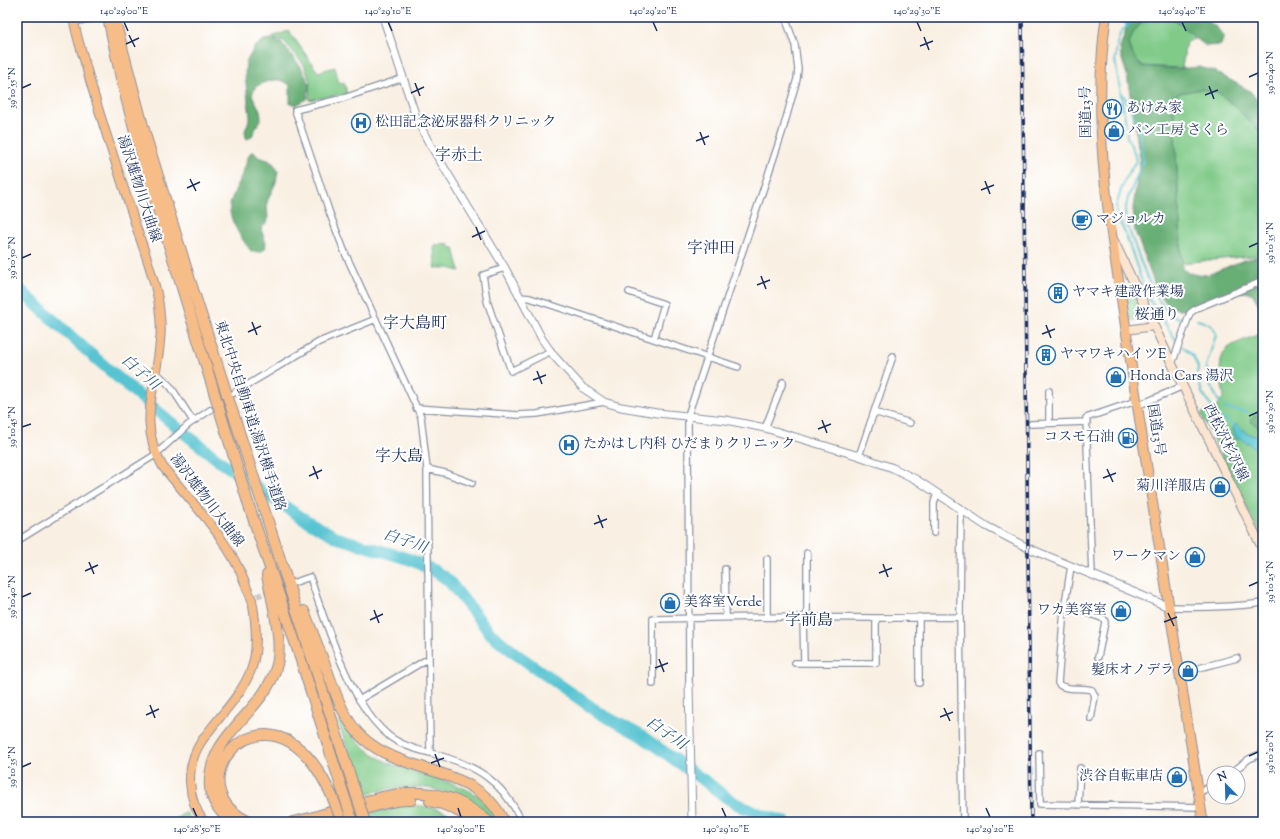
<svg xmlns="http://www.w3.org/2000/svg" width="1280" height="839" font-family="'Sorts Mill Goudy','Noto Serif JP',serif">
  <rect width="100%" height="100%" fill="#fff"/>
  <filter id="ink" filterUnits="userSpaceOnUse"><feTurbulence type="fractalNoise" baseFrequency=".025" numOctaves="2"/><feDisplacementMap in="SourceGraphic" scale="8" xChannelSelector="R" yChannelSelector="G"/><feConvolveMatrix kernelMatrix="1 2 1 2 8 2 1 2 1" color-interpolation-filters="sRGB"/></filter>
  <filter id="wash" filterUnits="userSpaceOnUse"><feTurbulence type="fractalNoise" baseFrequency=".012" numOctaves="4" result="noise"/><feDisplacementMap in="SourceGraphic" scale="16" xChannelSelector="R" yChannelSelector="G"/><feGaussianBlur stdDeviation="0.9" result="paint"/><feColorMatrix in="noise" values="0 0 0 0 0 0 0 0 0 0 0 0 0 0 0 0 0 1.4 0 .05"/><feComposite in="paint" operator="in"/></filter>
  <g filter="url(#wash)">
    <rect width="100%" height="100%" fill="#f9f0e3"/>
    <!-- green -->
    <path fill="#81cb89" stroke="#4e7d74" d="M1148,17H1171L1183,25L1195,39L1186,41L1182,68L1142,66L1133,55L1129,43L1134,31Z
      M289,31L318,72L335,67L339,83L344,82L347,94L309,100L310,82L304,65L284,41L271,37Z
      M1201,89L1218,92L1229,101L1256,128L1263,133V255L1182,263L1173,97L1180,93Z
      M449,244V247L454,248L460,271L448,268H435L434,245Z
      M1127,286L1131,288L1143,315C1139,320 1137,322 1131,320L1129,317L1124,291Z
      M1263,333V541L1201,414L1216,406L1224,397C1222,383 1215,359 1228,348C1236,342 1253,337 1263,333Z
      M343,720C355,739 365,751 387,762C420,778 486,781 498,822C485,815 473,804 459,798C428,782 395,786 363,795L338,722Z
      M404,805C430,805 445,810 467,822H372L369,813Z
      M186,812L192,822H170Z"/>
    <!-- forest -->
    <path fill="#68af75" stroke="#426f6a" d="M1130,17H1148L1134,31L1129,43L1133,55L1142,66L1177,69L1199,67L1214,71L1250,91L1263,107V133L1256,128L1229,101L1218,92L1201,89L1180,93L1173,97L1182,263L1183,268L1188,273L1207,275L1244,260L1263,256V329L1259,305L1252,293L1231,291L1211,298L1191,310H1179L1167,304L1157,291L1135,231L1133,208L1140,159L1127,75L1121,56L1120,48Z
      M1171,17H1204L1216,27L1224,36L1221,45L1206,46C1193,37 1184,26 1171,17Z
      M271,39L281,42L301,67L309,84L307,99L296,105L290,103V86C281,75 266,81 255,87L252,95L260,110L261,118L252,136L248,139L246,138L245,131L250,117L245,75L246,62L255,47L264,40Z
      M251,152H254L258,157L268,160L274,164L278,171L276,182L267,202L268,221L261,229L266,243L265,249L259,252L251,251C243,241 227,218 230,204C233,193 239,182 243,172C246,166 247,157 251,152Z
      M1259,412H1263V428L1252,423L1250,420Z"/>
    <!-- water -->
    <path fill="#59c4d2" stroke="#3a7a98" d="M1237,424C1242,433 1254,435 1263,439V464C1260,451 1249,441 1236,438L1233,430L1234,426Z"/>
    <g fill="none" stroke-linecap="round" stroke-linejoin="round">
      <!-- stream -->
      <path stroke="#59c4d2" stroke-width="2" d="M1122,17L1127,27L1122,30L1118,39L1115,60L1126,124L1127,137L1134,152L1136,161L1126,177L1121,190L1116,207L1117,216L1126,235L1147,296L1176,340
        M1127,27L1136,17
        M1121,94L1125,98L1137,122L1139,130L1143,161L1128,198L1125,212L1126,222C1135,243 1153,309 1176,317C1178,318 1182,318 1185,318
        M1197,320C1205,322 1215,325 1216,335L1206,366L1210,384L1220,404
        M1183,347L1193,356L1198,367L1197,374L1202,393L1214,410
        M1223,408L1248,412
        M1222,417L1234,426"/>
      <!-- river -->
      <path stroke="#59c4d2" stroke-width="12" d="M17,287L86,350L137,394L179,429L221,462L284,506L309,522L338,538L409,559L433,570L448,580L490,633L516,654L601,714L640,735L699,777C711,784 720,794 732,801C747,811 767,816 785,822"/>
    </g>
  </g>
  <g filter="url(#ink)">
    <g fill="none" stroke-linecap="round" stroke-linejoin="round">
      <!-- minor-tunnel -->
      <path stroke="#cdc9c8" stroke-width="5.5" stroke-dasharray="5.5 3" stroke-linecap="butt" d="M89,19L96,17
        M257,596L289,584"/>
      <defs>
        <path id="minor" d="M73,22L89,19
          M403,78L344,98L295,110L330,214L345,253L421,417L427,469L430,753
          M505,268L483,275L487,301L511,371L551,351
          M629,292L664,304L654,339
          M519,297L530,298L738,367
          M1172,364L1190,313L1197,308L1263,281
          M156,372L171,387L193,421
          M234,393L319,342L376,319
          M1137,406L1183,386
          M416,408L518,415L537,414L604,402
          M874,412L910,423
          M1049,423V391
          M1031,424L1087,422
          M765,428L783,382
          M859,456L893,356
          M427,469L445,473L472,483
          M961,509L960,617L963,822
          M934,533V503L937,493
          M17,541L155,455L188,425L210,410
          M807,553V617
          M767,559V617
          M1071,566L1064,610L1058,683C1062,691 1082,687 1092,690L1095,696L1091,719
          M725,569L726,617
          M1092,575L1086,418L1136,401
          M293,583L310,577C319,605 329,632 340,660C352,688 365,716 389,736C402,746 419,750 434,754C476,765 503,781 522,822
          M1065,604L1104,619L1105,622L1098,657
          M1169,607C1201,608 1232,607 1263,603
          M803,617L804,663
          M795,663H876V618
          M1180,673L1237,658
          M919,683V617
          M653,684V619L767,617L876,618L960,617
          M689,685L688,415L782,133L797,79L798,69L795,45L785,17
          M359,700L424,661L429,660
          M1039,753L1040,804L1201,807
          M1231,773L1249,759L1263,753
          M1199,793L1214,784
          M1078,805L1080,768"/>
        <path id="tertiary" d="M383,17L417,120L428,141L505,268L542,339L554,356L583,388L604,402L621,407L657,413L726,420L765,428L859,456L893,468L917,480L986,526L1028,548L1169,607
          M689,685L692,822"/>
        <path id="secondary" d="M1114,241L1172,364L1263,550
          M1126,330L1154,326"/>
        <path id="primary" d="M73,17C76,35 82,52 87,70C101,121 119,172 135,223C143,248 153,273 158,299C160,312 162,327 160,341C157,388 136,422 163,467C193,504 228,538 245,583C247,589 250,595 252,600C256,622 259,649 251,670C240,698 217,718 201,742C185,767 187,799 204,822"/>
        <path id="trunk" d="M1106,17C1096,89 1101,165 1112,237C1116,268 1122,299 1126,330C1150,494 1178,658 1203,822"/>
        <path id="motorway" d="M108,17L121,78L137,140L164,229L249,506L296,645L343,792
          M114,17L146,137L190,280L354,788
          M304,611C312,630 319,650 327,670C336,695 344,721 364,739C406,776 478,765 504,822
          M430,801C447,804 462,812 475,822
          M232,822C221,814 211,801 210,787C206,736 263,713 276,668C284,643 272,601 267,575
          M250,822C174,789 252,687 312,762C320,772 326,784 332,796
          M293,822C347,812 406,775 461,803C471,808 480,815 489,822
          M326,822C351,815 385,799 411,800"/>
      </defs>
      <!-- minor casing -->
      <use href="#minor" stroke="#8a90a0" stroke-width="8"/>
      <!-- tertiary casing -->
      <use href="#tertiary" stroke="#8a90a0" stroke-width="9"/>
      <!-- secondary casing -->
      <use href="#secondary" stroke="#8a90a0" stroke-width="10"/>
      <!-- primary casing -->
      <use href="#primary" stroke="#8a90a0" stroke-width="10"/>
      <!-- trunk casing -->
      <use href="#trunk" stroke="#8a90a0" stroke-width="11"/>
      <!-- motorway casing -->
      <use href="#motorway" stroke="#8a90a0" stroke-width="12"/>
      <!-- minor -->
      <use href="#minor" stroke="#fff" stroke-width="5.5"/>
      <!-- tertiary -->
      <use href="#tertiary" stroke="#fff" stroke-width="7"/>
      <!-- secondary -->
      <use href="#secondary" stroke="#fce5cf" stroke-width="8"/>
      <!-- primary -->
      <use href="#primary" stroke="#f7bd88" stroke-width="8"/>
      <!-- trunk -->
      <use href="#trunk" stroke="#f7bd88" stroke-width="9"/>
      <!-- motorway -->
      <use href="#motorway" stroke="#f7bd88" stroke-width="10"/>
      <defs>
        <path id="rail" d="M1022,17L1031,822"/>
      </defs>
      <!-- rail casing -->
      <use href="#rail" stroke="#1b2f5e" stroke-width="3.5"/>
      <!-- rail -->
      <use href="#rail" stroke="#fff" stroke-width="2" stroke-dasharray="6" stroke-linecap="butt"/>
      <defs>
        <path id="motorway-bridge" d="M354,788L365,822
          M343,792L353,822
          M332,796L342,822"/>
      </defs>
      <!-- motorway-bridge casing -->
      <use href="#motorway-bridge" stroke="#8a90a0" stroke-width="12" stroke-linecap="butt"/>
      <!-- motorway-bridge -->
      <use href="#motorway-bridge" stroke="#f7bd88" stroke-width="10"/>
    </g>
  </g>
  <!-- ticks -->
  <path fill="none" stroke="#1b2f5e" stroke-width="1.5" d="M124,22L128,31M388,22L392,31M653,22L657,31M917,22L921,31M1182,22L1186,31M129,35L135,47M924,37L929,50M126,44L139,38M920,46L933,41M1249,77L1258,73M415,83L420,96M1209,86L1214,99M22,88L31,84M411,93L424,87M1205,95L1218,90M700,132L705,145M696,141L709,136M190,179L196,191M985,181L990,194M187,188L200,182M981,190L994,185M476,227L481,240M472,237L485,231M1249,247L1258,243M22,258L31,254M761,276L766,289M757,285L770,280M252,322L257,335M1046,325L1051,338M248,332L261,326M1042,334L1055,329M537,371L542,384M533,380L546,375M1249,416L1258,412M822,420L827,433M22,427L31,424M818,429L831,424M313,466L318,479M1107,469L1113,482M309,476L322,470M1103,478L1116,473M598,515L603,528M594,524L607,519M89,562L94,574M883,564L888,577M85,571L98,565M879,573L892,568M1249,586L1258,582M22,597L31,593M374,610L379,623M1168,613L1174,626M370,620L383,614M1164,622L1177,617M659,659L664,672M655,668L668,663M150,705L155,718M944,708L950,721M146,715L159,709M940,717L953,712M435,754L440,767M1249,756L1258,752M431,763L444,758M22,767L31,763M193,808L197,817M458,808L461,817M722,808L726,817M986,808L990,817"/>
  <!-- icons -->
  <defs>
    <symbol id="restaurant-ring" viewBox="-11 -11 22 22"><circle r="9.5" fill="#fff" stroke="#1f6fb2" stroke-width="1.5"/><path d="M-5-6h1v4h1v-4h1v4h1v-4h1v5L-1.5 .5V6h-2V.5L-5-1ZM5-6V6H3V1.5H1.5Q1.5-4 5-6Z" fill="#1f6fb2"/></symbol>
    <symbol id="hospital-ring" viewBox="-11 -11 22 22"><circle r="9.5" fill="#fff" stroke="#1f6fb2" stroke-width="1.5"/><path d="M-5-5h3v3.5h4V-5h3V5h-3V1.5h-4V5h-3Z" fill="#1f6fb2"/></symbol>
    <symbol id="shop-ring" viewBox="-11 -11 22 22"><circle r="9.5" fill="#fff" stroke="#1f6fb2" stroke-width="1.5"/><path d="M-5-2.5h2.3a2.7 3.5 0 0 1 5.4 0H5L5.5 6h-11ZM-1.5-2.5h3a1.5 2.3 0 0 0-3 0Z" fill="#1f6fb2"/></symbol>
    <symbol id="cafe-ring" viewBox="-11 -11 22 22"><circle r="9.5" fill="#fff" stroke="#1f6fb2" stroke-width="1.5"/><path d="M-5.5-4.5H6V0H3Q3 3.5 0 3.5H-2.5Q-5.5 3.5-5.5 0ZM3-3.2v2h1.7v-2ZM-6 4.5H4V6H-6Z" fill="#1f6fb2"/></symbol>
    <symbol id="building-ring" viewBox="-11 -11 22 22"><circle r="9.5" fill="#fff" stroke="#1f6fb2" stroke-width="1.5"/><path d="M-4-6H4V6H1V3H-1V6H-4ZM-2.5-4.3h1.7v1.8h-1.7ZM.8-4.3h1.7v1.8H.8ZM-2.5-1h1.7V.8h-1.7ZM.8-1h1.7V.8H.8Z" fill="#1f6fb2"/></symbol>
    <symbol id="fuel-ring" viewBox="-11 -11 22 22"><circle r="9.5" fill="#fff" stroke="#1f6fb2" stroke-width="1.5"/><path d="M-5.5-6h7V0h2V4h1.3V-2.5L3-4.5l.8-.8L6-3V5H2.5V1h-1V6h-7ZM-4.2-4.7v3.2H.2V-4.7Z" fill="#1f6fb2"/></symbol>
  </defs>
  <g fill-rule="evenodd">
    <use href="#restaurant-ring" x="1101" y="98" width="22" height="22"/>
    <use href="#hospital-ring" x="350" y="112" width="22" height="22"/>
    <use href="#shop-ring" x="1103" y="120" width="22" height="22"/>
    <use href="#cafe-ring" x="1071" y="209" width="22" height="22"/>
    <use href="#building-ring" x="1047" y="282" width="22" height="22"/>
    <use href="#building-ring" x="1035" y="344" width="22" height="22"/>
    <use href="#shop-ring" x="1105" y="366" width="22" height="22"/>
    <use href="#fuel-ring" x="1117" y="427" width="22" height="22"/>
    <use href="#hospital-ring" x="558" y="434" width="22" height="22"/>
    <use href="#shop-ring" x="1209" y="476" width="22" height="22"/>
    <use href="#shop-ring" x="1184" y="546" width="22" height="22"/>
    <use href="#shop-ring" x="659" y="592" width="22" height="22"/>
    <use href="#shop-ring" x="1110" y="600" width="22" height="22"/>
    <use href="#shop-ring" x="1177" y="660" width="22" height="22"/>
    <use href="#shop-ring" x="1166" y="766" width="22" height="22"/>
  </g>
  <g text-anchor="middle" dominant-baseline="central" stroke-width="4" stroke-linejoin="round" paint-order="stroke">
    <!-- poi labels -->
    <g font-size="14" fill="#1b2f5e" stroke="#fff" text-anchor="start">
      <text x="1126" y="109">あけみ家</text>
      <text x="375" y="123">松田記念泌尿器科クリニック</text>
      <text x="1128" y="131">パン工房 さくら</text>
      <text x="1096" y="220">マジョルカ</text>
      <text x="1072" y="293">ヤマキ建設作業場</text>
      <text x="1060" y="355">ヤマワキハイツE</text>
      <text x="1130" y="377">Honda Cars 湯沢</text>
      <text x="1114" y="438" text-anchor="end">コスモ石油</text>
      <text x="583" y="445">たかはし内科 ひだまりクリニック</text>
      <text x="1206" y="487" text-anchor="end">菊川洋服店</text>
      <text x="1181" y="557" text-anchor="end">ワークマン</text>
      <text x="684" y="603">美容室Verde</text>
      <text x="1107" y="611" text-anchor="end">ワカ美容室</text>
      <text x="1174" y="671" text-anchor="end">髪床オノデラ</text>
      <text x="1163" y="777" text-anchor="end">渋谷自転車店</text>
    </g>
    <!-- street labels -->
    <g font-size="14" fill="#1b2f5e" stroke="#fff">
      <text transform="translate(1087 112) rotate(-91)">国道13号</text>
      <text transform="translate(138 189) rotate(72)">湯沢雄物川大曲線</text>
      <text transform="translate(249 416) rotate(72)">東北中央自動車道;湯沢横手道路</text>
      <text transform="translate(1155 430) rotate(81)">国道13号</text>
      <text transform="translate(1225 443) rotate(64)">西松沢杉沢線</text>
      <text transform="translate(206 501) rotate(53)">湯沢雄物川大曲線</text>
    </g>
    <!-- neighbourhood labels -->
    <g font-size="15" fill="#1b2f5e" stroke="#fff">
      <text x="1157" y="315">桜通り</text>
    </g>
    <!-- water labels -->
    <g font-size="15" font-style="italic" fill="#2e5c81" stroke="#fff">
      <text transform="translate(140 373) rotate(41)">白子川</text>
      <text transform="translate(405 542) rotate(19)">白子川</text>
      <text transform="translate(666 734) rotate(35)">白子川</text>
    </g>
    <!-- quarter labels -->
    <g font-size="16" fill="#1b2f5e" stroke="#fff">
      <text x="459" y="156">字赤土</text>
      <text x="711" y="249">字沖田</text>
      <text x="415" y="324">字大島町</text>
      <text x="399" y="457">字大島</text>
      <text x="809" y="621">字前島</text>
    </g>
  </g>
  <!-- margin -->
  <rect width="1280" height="839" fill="none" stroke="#fff" stroke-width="44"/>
  <!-- north arrow -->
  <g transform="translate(1226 785) rotate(337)"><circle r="19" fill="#ffffff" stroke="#a4acbf"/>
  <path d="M0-3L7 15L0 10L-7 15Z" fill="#1f6fb2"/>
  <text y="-6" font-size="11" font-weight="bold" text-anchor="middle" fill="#1b2f5e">N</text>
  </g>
  <rect x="22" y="22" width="1236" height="795" fill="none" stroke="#1b2f5e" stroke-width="1.5"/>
  <g font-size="10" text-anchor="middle" fill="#1b2f5e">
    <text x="124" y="14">140°29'00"E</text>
    <text x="388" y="14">140°29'10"E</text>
    <text x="653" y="14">140°29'20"E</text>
    <text x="917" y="14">140°29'30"E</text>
    <text x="1182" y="14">140°29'40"E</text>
    <text transform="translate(1269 73) rotate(-90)" y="4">39°10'40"N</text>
    <text transform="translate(11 88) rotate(-90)" y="4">39°10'55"N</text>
    <text transform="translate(1269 243) rotate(-90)" y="4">39°10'35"N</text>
    <text transform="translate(11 258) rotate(-90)" y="4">39°10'50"N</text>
    <text transform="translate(1269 412) rotate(-90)" y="4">39°10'30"N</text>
    <text transform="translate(11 427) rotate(-90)" y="4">39°10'45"N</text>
    <text transform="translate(1269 582) rotate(-90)" y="4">39°10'25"N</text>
    <text transform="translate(11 597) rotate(-90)" y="4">39°10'40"N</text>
    <text transform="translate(1269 752) rotate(-90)" y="4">39°10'20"N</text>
    <text transform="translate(11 767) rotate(-90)" y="4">39°10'35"N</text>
    <text x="197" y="832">140°28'50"E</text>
    <text x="461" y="832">140°29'00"E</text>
    <text x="726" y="832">140°29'10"E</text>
    <text x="990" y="832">140°29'20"E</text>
  </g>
</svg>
